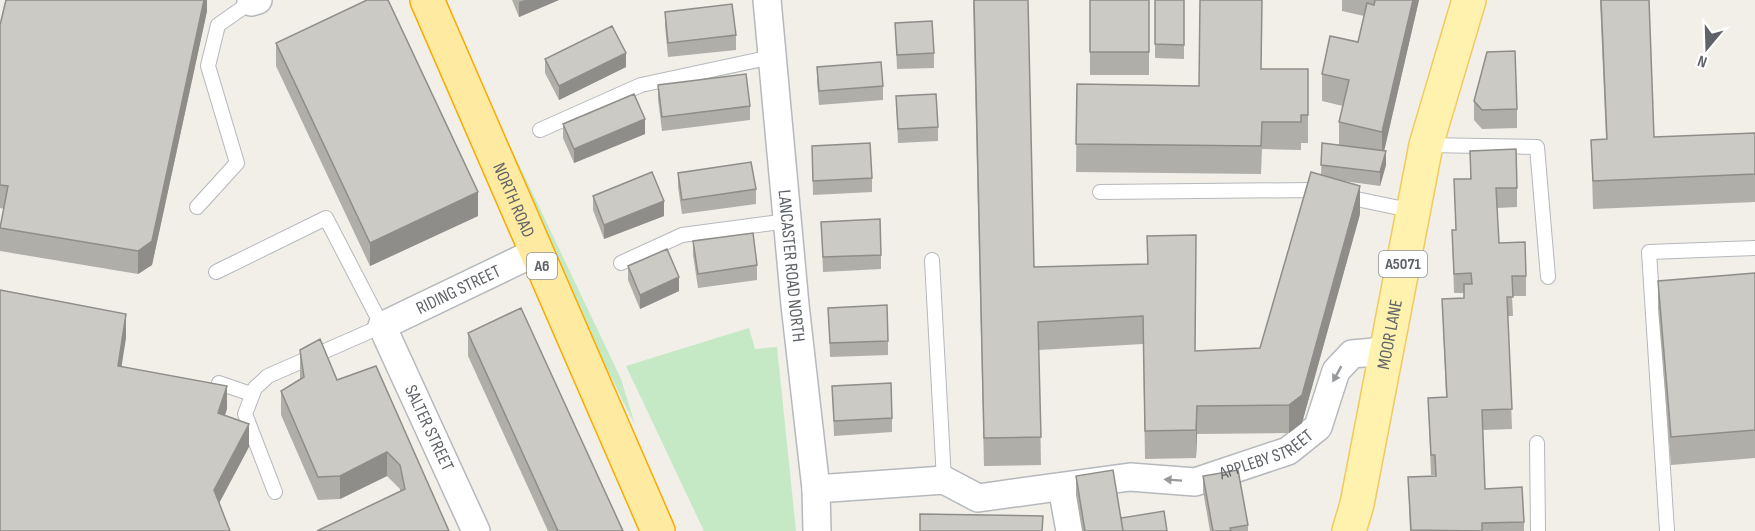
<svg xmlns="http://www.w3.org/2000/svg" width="1755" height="531" font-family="'Sofia Sans Condensed',sans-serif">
  <rect width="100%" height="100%" fill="#f1efe8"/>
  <!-- green -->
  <path fill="#c5e8c5" d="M441,0H447L475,72L621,379L635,425L545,245Z
    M749,328L755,349L777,347L796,531H704L626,366Z"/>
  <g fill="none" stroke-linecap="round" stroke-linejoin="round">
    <defs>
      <path id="service" d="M540,130L641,85L772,57
        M1426,145L1537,147L1548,277
        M1100,192L1311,190L1324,192
        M1342,196L1414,211
        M197,207L237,163L208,66L218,25L251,2
        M932,260L944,480
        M621,263L682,235L788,221
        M216,272L326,218L382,326L268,376L255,388L245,414L275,492
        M219,383L251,394
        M1537,443L1538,531
        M1667,531L1649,252L1755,248"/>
      <g id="minor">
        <path id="s1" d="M767,0L795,305L816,489L817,531"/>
        <path d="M251,2L258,0"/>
        <path d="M1062,487L1070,531"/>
        <path id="s2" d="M816,489L944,480L978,498L1130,477L1195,482L1288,451L1318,427L1336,371L1352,354L1386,351"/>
        <path id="s3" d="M476,531L382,326L536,252"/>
      </g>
      <g id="primary">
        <path id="s4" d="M1349,531L1357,504L1426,145L1469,0"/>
      </g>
      <g id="trunk">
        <path id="s5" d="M427,0L658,531"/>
      </g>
    </defs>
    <!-- service casing -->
    <use href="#service" stroke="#b5b8bc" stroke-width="16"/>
    <!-- minor casing -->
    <use href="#minor" stroke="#b5b8bc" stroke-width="30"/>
    <!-- primary casing -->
    <use href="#primary" stroke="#f2c960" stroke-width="36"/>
    <!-- trunk casing -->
    <use href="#trunk" stroke="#f9ab00" stroke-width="36"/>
    <!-- service -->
    <use href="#service" stroke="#fff" stroke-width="14"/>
    <!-- minor -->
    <use href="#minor" stroke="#fff" stroke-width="27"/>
    <!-- primary -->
    <use href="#primary" stroke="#fff2af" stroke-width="33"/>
    <!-- trunk -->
    <use href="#trunk" stroke="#feeaa1" stroke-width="33"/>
  </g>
  <!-- wall -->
  <path fill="#afaea9" d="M207,0V11L152,265L138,274L0,251V228L4,209L0,208V25Z
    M512,0H559L519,17Z
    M973,0H1028L1034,267L1147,264V236L1195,351L1260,348L1321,175L1322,143L1339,145V122L1343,106L1322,101V74L1358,42L1364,16L1342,11V0H1419L1384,151L1386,165L1380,186L1344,181L1360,214L1302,423L1289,433L1197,434L1196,458L1145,459L1143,344L1039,350L1041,465L984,466Z
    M1090,0H1149V75H1090Z
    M1155,0H1184V59L1155,58Z
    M1600,0H1649L1654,137L1755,133V202L1593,209L1591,140L1606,139Z
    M665,12L736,35V50L668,57L665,26Z
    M895,23L934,53V68L897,69Z
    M276,43L478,216L370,266L276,66Z
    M545,59L626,67L559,100L545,73Z
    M817,67L883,86V100L819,105L817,81Z
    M1261,69H1308V143H1301V150L1262,149L1261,174L1076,172L1077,84L1199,86Z
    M658,85L750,106V120L662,131L658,99Z
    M896,96L938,127V141L898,143Z
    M1474,101L1517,109V128L1482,129L1474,120Z
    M563,124L645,134L574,163L563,138Z
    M812,146L872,178V192L813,195Z
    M1470,151L1517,188V207L1497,208L1499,243L1526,276V296H1512L1513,316H1508L1512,429L1483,430L1485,489L1524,522V531H1410L1408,477L1435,476V475H1431L1428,398L1446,397L1442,299L1464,298V293H1454L1452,230H1456L1454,179H1470Z
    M678,173L756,189V204L682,214L678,187Z
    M593,196L664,216L604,239L593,210Z
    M821,222L881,255V269L823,272Z
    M693,241L757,265V280L698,288L693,255Z
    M628,266L679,291L640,309L628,280Z
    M1755,273V458L1671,465L1658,309V281Z
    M828,308L888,341V355L830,357Z
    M468,333L623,531H548L468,356Z
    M300,350L337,380L449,531L400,491V489L387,476L340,499L318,500L281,415V391L300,379Z
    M832,386L892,418V432L834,436Z
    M1076,476L1121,518L1167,531H1082L1076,495Z
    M1203,476L1248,525V531H1210L1203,491Z"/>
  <!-- shaded-wall -->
  <path fill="#8f8d8a" d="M204,0H207V11L152,265L138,274V251Z
    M525,0H559L519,17V2Z
    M1413,0H1419L1382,160V132Z
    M626,53V67L559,100V86Z
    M645,119V134L574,163V149Z
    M1386,151V165L1380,186V172Z
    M1360,186V214L1302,423L1289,433V405Z
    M478,192V216L370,266V243Z
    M664,201V216L604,239V225Z
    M679,277V291L640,309V295Z
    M126,314V338L118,389V366Z
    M227,386V409L218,437V413Z
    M1197,406V434L1196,458V430Z
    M249,424V447L214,513V490Z
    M387,452V476L340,499V476Z"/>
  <!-- building -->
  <path fill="#cccac5" stroke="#8f8d8a" stroke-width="1.5" d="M6,0H204L152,241L138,251L0,228L8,186L0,185V25Z
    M367,0H388L478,192L370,243L276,43Z
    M974,0H1028L1034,267L1148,264L1147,236L1196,235L1195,351L1260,348L1311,172L1360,186L1302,395L1289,405L1197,406L1196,430L1145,431L1143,316L1038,322L1041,437L984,438Z
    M1090,0H1149V52H1090Z
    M1155,0H1184V45L1155,44Z
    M1200,0H1262L1261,69H1308V115H1301V122H1262L1261,146L1076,144L1077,84L1199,86Z
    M1375,0H1413L1382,132L1339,122L1349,80L1322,74L1330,36L1358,42L1367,3L1374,5Z
    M1601,0H1649L1654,137L1755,133V174L1593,181L1591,140L1607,139Z
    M732,4L736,35L668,43L665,12Z
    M932,21L934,53L897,55L895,23Z
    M612,26L626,53L559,86L545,59Z
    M1515,51L1517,109L1482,110L1474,101L1487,52Z
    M881,62L883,86L819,91L817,67Z
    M746,74L750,106L662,117L658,85Z
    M634,94L645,119L574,149L563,124Z
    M936,94L938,127L898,129L896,96Z
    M870,143L872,178L813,181L812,146Z
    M1322,143L1386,151L1380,172L1321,165Z
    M1516,149L1517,188H1496L1499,243L1525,242L1526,276H1512L1513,297H1507L1512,409L1482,410L1485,489L1522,487L1524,522L1482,523V531L1411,530L1408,477L1436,476L1435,455H1431L1428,398L1447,397L1442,299L1464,298V284H1472L1471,273L1454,274L1452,230H1456L1454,179H1471L1470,151Z
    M751,162L756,189L682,200L678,173Z
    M652,172L664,201L604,225L593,196Z
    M880,219L881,255L823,257L821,222Z
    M753,233L757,265L698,274L693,241Z
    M667,249L679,277L640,295L628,266Z
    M1755,273V430L1671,437L1658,281Z
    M0,290L126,314L118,366L227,386L218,413L249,424L214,490L230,531H0Z
    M887,305L888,341L830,343L828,308Z
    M521,308L623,531H558L468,333Z
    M320,339L337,380L376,366L449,531H317L405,489L400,465L387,452L340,476L318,477L281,391L304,377L300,350Z
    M891,383L892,418L834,421L832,386Z
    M1113,470L1123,531H1085L1076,476Z
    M1238,470L1248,525L1230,528L1231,531H1213L1203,476Z
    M1164,511L1167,531H1123L1121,518Z
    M920,514L1043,516L1042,531H920Z"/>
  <!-- one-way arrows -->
  <defs><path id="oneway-solid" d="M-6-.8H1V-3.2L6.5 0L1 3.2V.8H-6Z" transform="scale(1.5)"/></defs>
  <g fill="#979a9d">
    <use href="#oneway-solid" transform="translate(1337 374) rotate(119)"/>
    <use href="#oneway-solid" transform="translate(1173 480) rotate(-176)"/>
  </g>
  <g text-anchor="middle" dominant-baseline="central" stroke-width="4.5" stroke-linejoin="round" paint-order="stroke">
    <!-- shield labels -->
    <g fill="#fff" stroke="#8f9295" stroke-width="1.5">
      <rect x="1379" y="251" width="48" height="26" rx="4.5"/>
      <rect x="527" y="253" width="30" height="26" rx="4.5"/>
    </g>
    <g font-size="16" font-weight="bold" fill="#5f6368">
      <text x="1403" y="264">A5071</text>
      <text x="542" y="266">A6</text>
    </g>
    <!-- street labels -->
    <g font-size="18" fill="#5f6368" stroke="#fff">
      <text stroke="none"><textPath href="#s5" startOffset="218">NORTH ROAD</textPath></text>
      <text stroke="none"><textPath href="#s1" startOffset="267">LANCASTER ROAD NORTH</textPath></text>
      <text stroke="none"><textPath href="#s3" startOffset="310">RIDING STREET</textPath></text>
      <text stroke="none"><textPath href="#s4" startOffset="201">MOOR LANE</textPath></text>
      <text transform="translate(429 428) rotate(65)">SALTER STREET</text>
      <text stroke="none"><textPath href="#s2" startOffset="462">APPLEBY STREET</textPath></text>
    </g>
  </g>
  <!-- north arrow -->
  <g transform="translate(1707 48) rotate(199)" stroke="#ffffff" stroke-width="4.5" paint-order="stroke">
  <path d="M0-4.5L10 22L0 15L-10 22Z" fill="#5f6368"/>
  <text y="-9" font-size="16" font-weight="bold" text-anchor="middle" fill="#5f6368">N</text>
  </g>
</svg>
